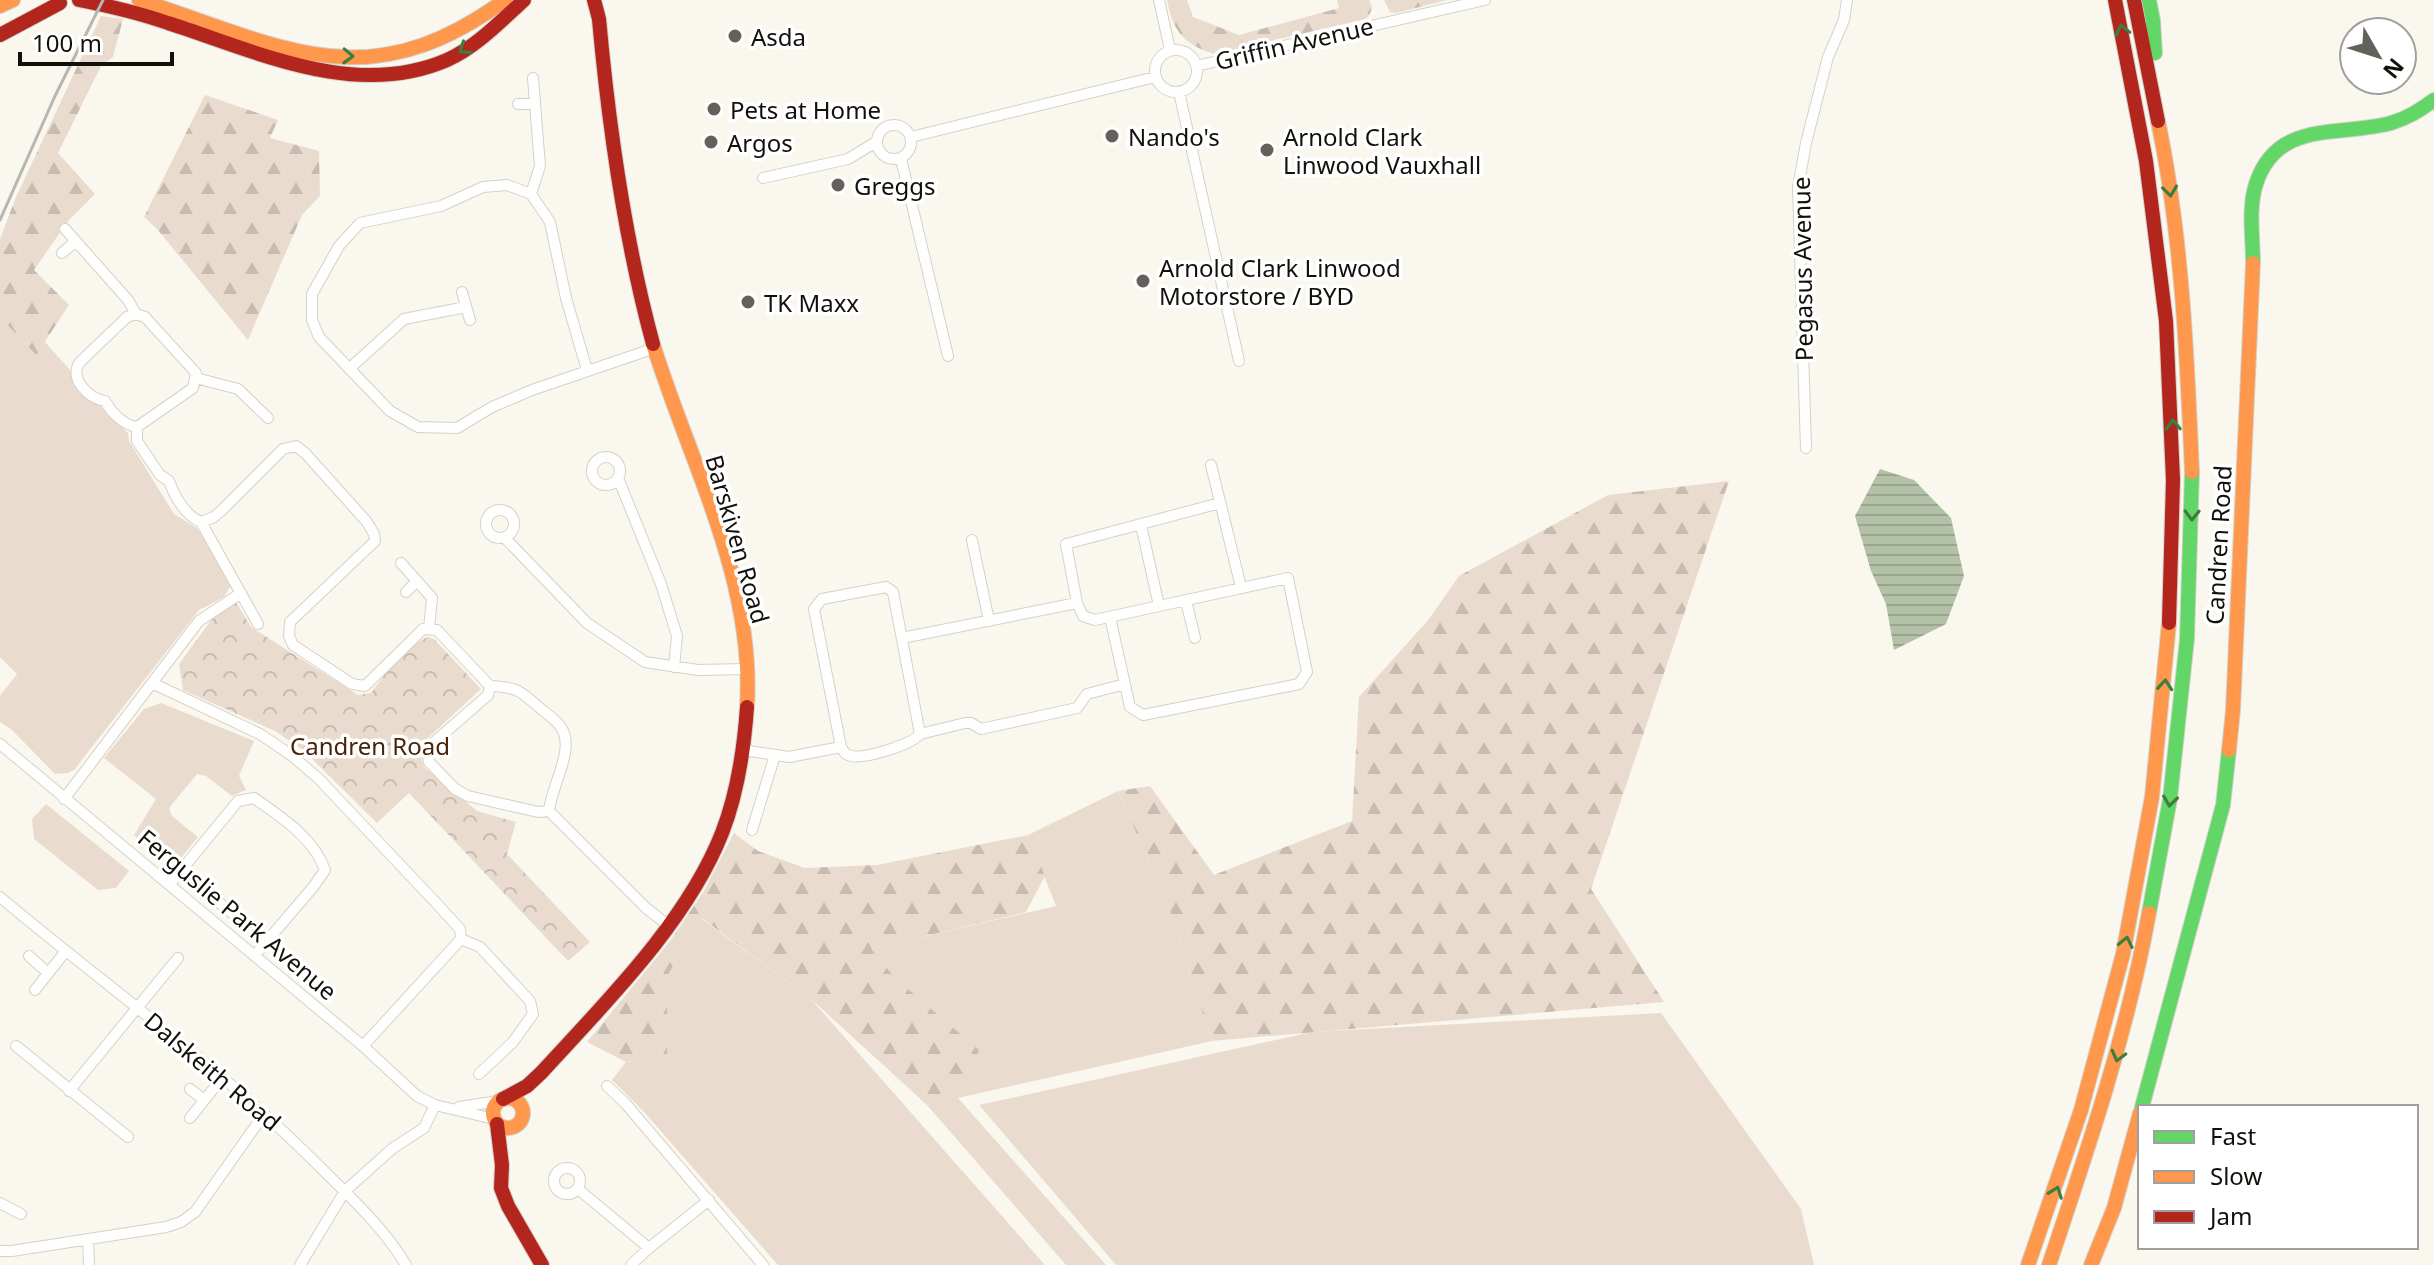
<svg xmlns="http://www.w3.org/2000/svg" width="2434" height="1265" font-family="'Noto Sans',sans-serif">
  <defs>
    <pattern id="forest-firs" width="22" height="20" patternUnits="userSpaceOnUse" patternTransform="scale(2)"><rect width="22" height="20" fill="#eadbcf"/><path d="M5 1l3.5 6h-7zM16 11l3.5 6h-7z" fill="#c8bbb0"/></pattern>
    <pattern id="park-crowns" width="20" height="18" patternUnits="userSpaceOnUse" patternTransform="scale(2)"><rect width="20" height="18" fill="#eadbcf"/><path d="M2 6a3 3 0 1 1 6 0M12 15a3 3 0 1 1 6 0" fill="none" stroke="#c8bbb0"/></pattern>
    <pattern id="water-rules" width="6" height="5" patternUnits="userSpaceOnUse" patternTransform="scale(2)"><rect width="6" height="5" fill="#b3c1a6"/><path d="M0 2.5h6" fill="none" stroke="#99a58e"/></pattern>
  </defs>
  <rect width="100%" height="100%" fill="#faf7ee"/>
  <!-- grass -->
  <path fill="#eadbcf" d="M0,317L35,354L44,341L71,371L74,381L128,433L129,441L174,514L197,528L232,584L224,597L199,610L74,770L68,773L55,774L11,729L0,722V696L17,674L0,657Z
    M161,703L254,741L239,776L246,790L232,796L206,776L197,774L169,808L172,816L198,837L181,858L163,861L134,835L156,799L104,758L144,709Z
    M1118,791L1168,905L1212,1041L958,1098L1106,1265H1066L927,1105L956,1098L870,949L1056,906L1028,835Z
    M46,804L129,871L116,888L98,890L34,839L32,819Z
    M702,919L811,999L1045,1265H778L644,1112L612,1080L626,1062L667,1057V976Z
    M1661,1013L1801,1209L1814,1265H1116L979,1105L1312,1032Z"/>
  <!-- forest -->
  <path fill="url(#forest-firs)" d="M1167,0H1187L1193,17L1239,35L1339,8L1337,0H1369C1373,8 1372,12 1366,19L1214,54C1183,44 1173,31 1167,0Z
    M1384,0H1447L1396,13L1390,12Z
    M101,16L123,19L113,57L101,66L58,153L95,194L68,221L34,270L69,305L36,355L0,317V239L16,197Z
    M205,95L278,120L270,138L319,151L320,196L302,215L248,340L158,230L144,217Z
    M1729,481L1591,889L1664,1002L1212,1041L1168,905L1118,791L1150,786L1214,875L1352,821L1359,697L1429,619L1459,576L1608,495Z
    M734,833L758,851L805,868L877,865L1028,835L1045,876L1026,912L871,949L895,978L979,1050L957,1098L927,1105L811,999L703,919L667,976V1057L626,1062L587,1042L670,941L704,891Z"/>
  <!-- park -->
  <path fill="url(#park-crowns)" d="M236,602L251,627L358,695L371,693C386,673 404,647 428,637L434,639L481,689L429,737L422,747L420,755L424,767L477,811L516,822L507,854L590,942L568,961L409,793L377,823L303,750L275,731L183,690L179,664L212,619Z"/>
  <!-- water -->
  <path fill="url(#water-rules)" d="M1880,469L1914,480L1951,518L1964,576L1946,624L1894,650L1886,604L1871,571L1855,516Z"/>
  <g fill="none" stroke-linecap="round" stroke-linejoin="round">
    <defs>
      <path id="street" d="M1159,0L1170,50
        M1155 71a21 21 0 1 1 42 0a21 21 0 1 1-42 0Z
        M1196,66L1485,0
        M1179,92L1239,361
        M518,104H535
        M877 142a17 17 0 1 1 34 0a17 17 0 1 1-34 0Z
        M911,137L1155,77
        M901,159L948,356
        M763,178L848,159L876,142
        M531,194L540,166L533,78
        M65,229L128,300L136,314
        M62,253L76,241
        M462,292L470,320
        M136,314L145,317L196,373L193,388L137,427C123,425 111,412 105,401C89,399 68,378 80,362L127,317Z
        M349,369L404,319L466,307
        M587,370L566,298L550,222L531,194L507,185L483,187L441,206L360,223L339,246L312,294V320L319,337L390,411L418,427L457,428L492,407L532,390L655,348
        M196,378L238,389L268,418
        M137,427V441L160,475L169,481C175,497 184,515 201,522L214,517L223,509L283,449L296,446L306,454L367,522L374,534L375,541L290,622L289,636L293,645L352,684L365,686L423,629L437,630L490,686C517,687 521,691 541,709C547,714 555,719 560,726C577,747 551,786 549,811L646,908L669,926
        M1806,448L1798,187L1806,143L1828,57L1844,20L1847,0
        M592 471a14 14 0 1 1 28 0a14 14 0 1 1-28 0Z
        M1211,465L1241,587
        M618,478L661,584L677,636L674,667
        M486 524a14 14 0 1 1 28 0a14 14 0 1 1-28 0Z
        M201,522L258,624
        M1141,525L1159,606
        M504,537L587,623L645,662L698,670L747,669
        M972,540L989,621
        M401,563L432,598L429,628
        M886,587L893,592L920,734C911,745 865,759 851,756C844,754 845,753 841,747L814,609L822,599Z
        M406,592L417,581
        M1186,601L1195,638
        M1110,617L1130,707L1143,715L1299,684L1307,672L1288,578L1095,620L1083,616L1077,603L1066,544L1220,503
        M902,638L1077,603
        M152,683L260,734L291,755L318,778L438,905L460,929L461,939L480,947L530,1001L533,1014L513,1042L479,1074
        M490,686L488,695L432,744L427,752L429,762L433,766L455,789L468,796L538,812L549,811
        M920,734L965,723H971L981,729L1077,708L1087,694L1125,684
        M0,744L363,1046L417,1096L435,1105L494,1119
        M743,750L789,757L841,747
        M64,799L199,621L241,593
        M752,830L775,755
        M181,871L267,942
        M170,884L238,801L254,798C280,816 314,838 325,870L314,886L255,955
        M0,897C107,987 223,1069 322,1169C352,1199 384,1228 406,1265
        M29,956L48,973
        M35,990L65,952
        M16,1046L128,1137
        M363,1046L461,939
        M607,1086L625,1103L763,1265
        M190,1089L204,1100
        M69,1091L178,958
        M459,1107L499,1101
        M190,1118L222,1078
        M554 1181a13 13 0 1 1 26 0a13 13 0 1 1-26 0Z
        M578,1189L649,1248
        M0,1203L21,1214
        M88,1239L89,1265
        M0,1251H12L166,1227L181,1222L195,1212L264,1114
        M300,1265L345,1191L393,1148L424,1128L435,1105
        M631,1265L649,1248L709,1200"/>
      <path id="fast" d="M2149,0L2153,20L2155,53
        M2253,263C2253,238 2248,208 2256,184C2277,119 2340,137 2391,123C2408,118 2420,110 2434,100
        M2149,913L2170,799L2187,639L2192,472
        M2142,1107L2223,805L2229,750"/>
      <path id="slow" d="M139,0C283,46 365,102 505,0
        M0,6L13,0
        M2158,121C2182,236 2187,355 2192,472
        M653,344C689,461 755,580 747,707
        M2229,750L2233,710L2253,263
        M493 1113a15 15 0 1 1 30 0a15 15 0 1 1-30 0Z
        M2028,1265L2081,1110L2123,954L2152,797L2169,623
        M2049,1265C2088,1149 2127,1034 2149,913
        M2091,1265L2114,1208L2140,1113"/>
      <path id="jam" d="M79,0C109,6 139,13 168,23C256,51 355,100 447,60C476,47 501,21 524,0
        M594,0L599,19C609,129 624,237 653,344
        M2115,0L2146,161L2166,321L2173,480L2169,623
        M2134,0L2158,121
        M0,35L60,3
        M503,1099L527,1086L541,1073C605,1003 687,922 722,833C738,792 744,750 747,707
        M497,1124L502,1165L501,1188L508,1206L542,1265"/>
    </defs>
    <!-- street casing -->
    <use href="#street" stroke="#d4d1ca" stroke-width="12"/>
    <!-- fast casing -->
    <use href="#fast" stroke="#d4d1ca" stroke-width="16"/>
    <!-- slow casing -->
    <use href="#slow" stroke="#d4d1ca" stroke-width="16"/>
    <!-- jam casing -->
    <use href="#jam" stroke="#d4d1ca" stroke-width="16"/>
    <!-- street -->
    <use href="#street" stroke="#fefefc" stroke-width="10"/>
    <!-- fast -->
    <use href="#fast" stroke="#63d668" stroke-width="14"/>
    <!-- slow -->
    <use href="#slow" stroke="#ff974d" stroke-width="14"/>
    <!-- jam -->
    <use href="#jam" stroke="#b3261e" stroke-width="14"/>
    <!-- rail -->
    <path stroke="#b6b6b4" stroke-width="3" d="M0,220L55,96L103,0"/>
  </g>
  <!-- one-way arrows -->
  <defs><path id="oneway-chevron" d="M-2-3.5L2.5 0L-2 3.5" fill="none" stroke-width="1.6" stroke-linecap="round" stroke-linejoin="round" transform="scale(2)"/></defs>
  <g stroke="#3e7d3e">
    <use href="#oneway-chevron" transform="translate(2122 30) rotate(-103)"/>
    <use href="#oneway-chevron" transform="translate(464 49) rotate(147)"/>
    <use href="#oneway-chevron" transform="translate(348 56) rotate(2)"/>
    <use href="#oneway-chevron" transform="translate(2170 191) rotate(83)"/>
    <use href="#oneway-chevron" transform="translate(2173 425) rotate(-92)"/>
    <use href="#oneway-chevron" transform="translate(2192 515) rotate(91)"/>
    <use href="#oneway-chevron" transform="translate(2165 685) rotate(-85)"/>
    <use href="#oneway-chevron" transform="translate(2170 801) rotate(98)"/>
    <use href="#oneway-chevron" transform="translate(2126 942) rotate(-78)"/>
    <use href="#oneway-chevron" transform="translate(2118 1056) rotate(105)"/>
    <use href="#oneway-chevron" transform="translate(2056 1192) rotate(-70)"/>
  </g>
  <!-- markers -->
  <g fill="#63615a" stroke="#fff" stroke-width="3">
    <circle cx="735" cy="36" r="8"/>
    <circle cx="714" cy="109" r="8"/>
    <circle cx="1112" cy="136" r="8"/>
    <circle cx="711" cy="142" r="8"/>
    <circle cx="1267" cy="150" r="8"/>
    <circle cx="838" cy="185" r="8"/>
    <circle cx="1143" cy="281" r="8"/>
    <circle cx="748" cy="302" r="8"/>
  </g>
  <g text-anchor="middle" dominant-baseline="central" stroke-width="7" stroke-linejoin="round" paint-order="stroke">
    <!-- poi labels -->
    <g font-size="24" fill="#11100b" stroke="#fff" text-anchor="start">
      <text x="751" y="36">Asda</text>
      <text x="730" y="109">Pets at Home</text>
      <text x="1128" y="136">Nando's</text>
      <text x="1283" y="136">Arnold Clark<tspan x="1283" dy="28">Linwood Vauxhall</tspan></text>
      <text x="727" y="142">Argos</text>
      <text x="854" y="185">Greggs</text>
      <text x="1159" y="267">Arnold Clark Linwood<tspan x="1159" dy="28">Motorstore / BYD</tspan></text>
      <text x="764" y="302">TK Maxx</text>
    </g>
    <!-- street labels -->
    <g font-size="24" fill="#11100b" stroke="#fff">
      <text transform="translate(1294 43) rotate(-13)">Griffin Avenue</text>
      <text transform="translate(1802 269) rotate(-91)">Pegasus Avenue</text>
      <text transform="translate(738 539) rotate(74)">Barskiven Road</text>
      <text transform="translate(2218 545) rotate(-87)">Candren Road</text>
      <text transform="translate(238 914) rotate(40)">Ferguslie Park Avenue</text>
      <text transform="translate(213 1071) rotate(40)">Dalskeith Road</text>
    </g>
    <!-- park labels -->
    <g font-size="24" fill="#492308" stroke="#fff">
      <text x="370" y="745">Candren Road</text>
    </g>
  </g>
  <!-- legend -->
  <rect x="2138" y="1105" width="280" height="144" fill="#ffffff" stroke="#a09f9d" stroke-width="2"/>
  <rect x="2154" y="1131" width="40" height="12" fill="#63d668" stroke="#a09f9d" stroke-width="2"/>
  <text x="2210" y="1145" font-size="24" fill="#11100b">Fast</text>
  <rect x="2154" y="1171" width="40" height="12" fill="#ff974d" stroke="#a09f9d" stroke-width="2"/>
  <text x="2210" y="1185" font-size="24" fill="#11100b">Slow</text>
  <rect x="2154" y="1211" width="40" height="12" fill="#b3261e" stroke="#a09f9d" stroke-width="2"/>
  <text x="2210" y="1225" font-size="24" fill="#11100b">Jam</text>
  <!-- north arrow -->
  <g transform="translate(2378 56) rotate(129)"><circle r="38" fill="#ffffff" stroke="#a09f9d" stroke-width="2"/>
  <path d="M0-6L14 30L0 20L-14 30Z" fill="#63615a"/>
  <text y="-12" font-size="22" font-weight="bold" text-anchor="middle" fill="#11100b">N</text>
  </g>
  <!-- scale -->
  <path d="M20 52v12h152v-12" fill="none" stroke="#11100b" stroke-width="4"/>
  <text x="32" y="52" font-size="24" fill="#11100b" stroke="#ffffff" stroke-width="6" paint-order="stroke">100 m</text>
</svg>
